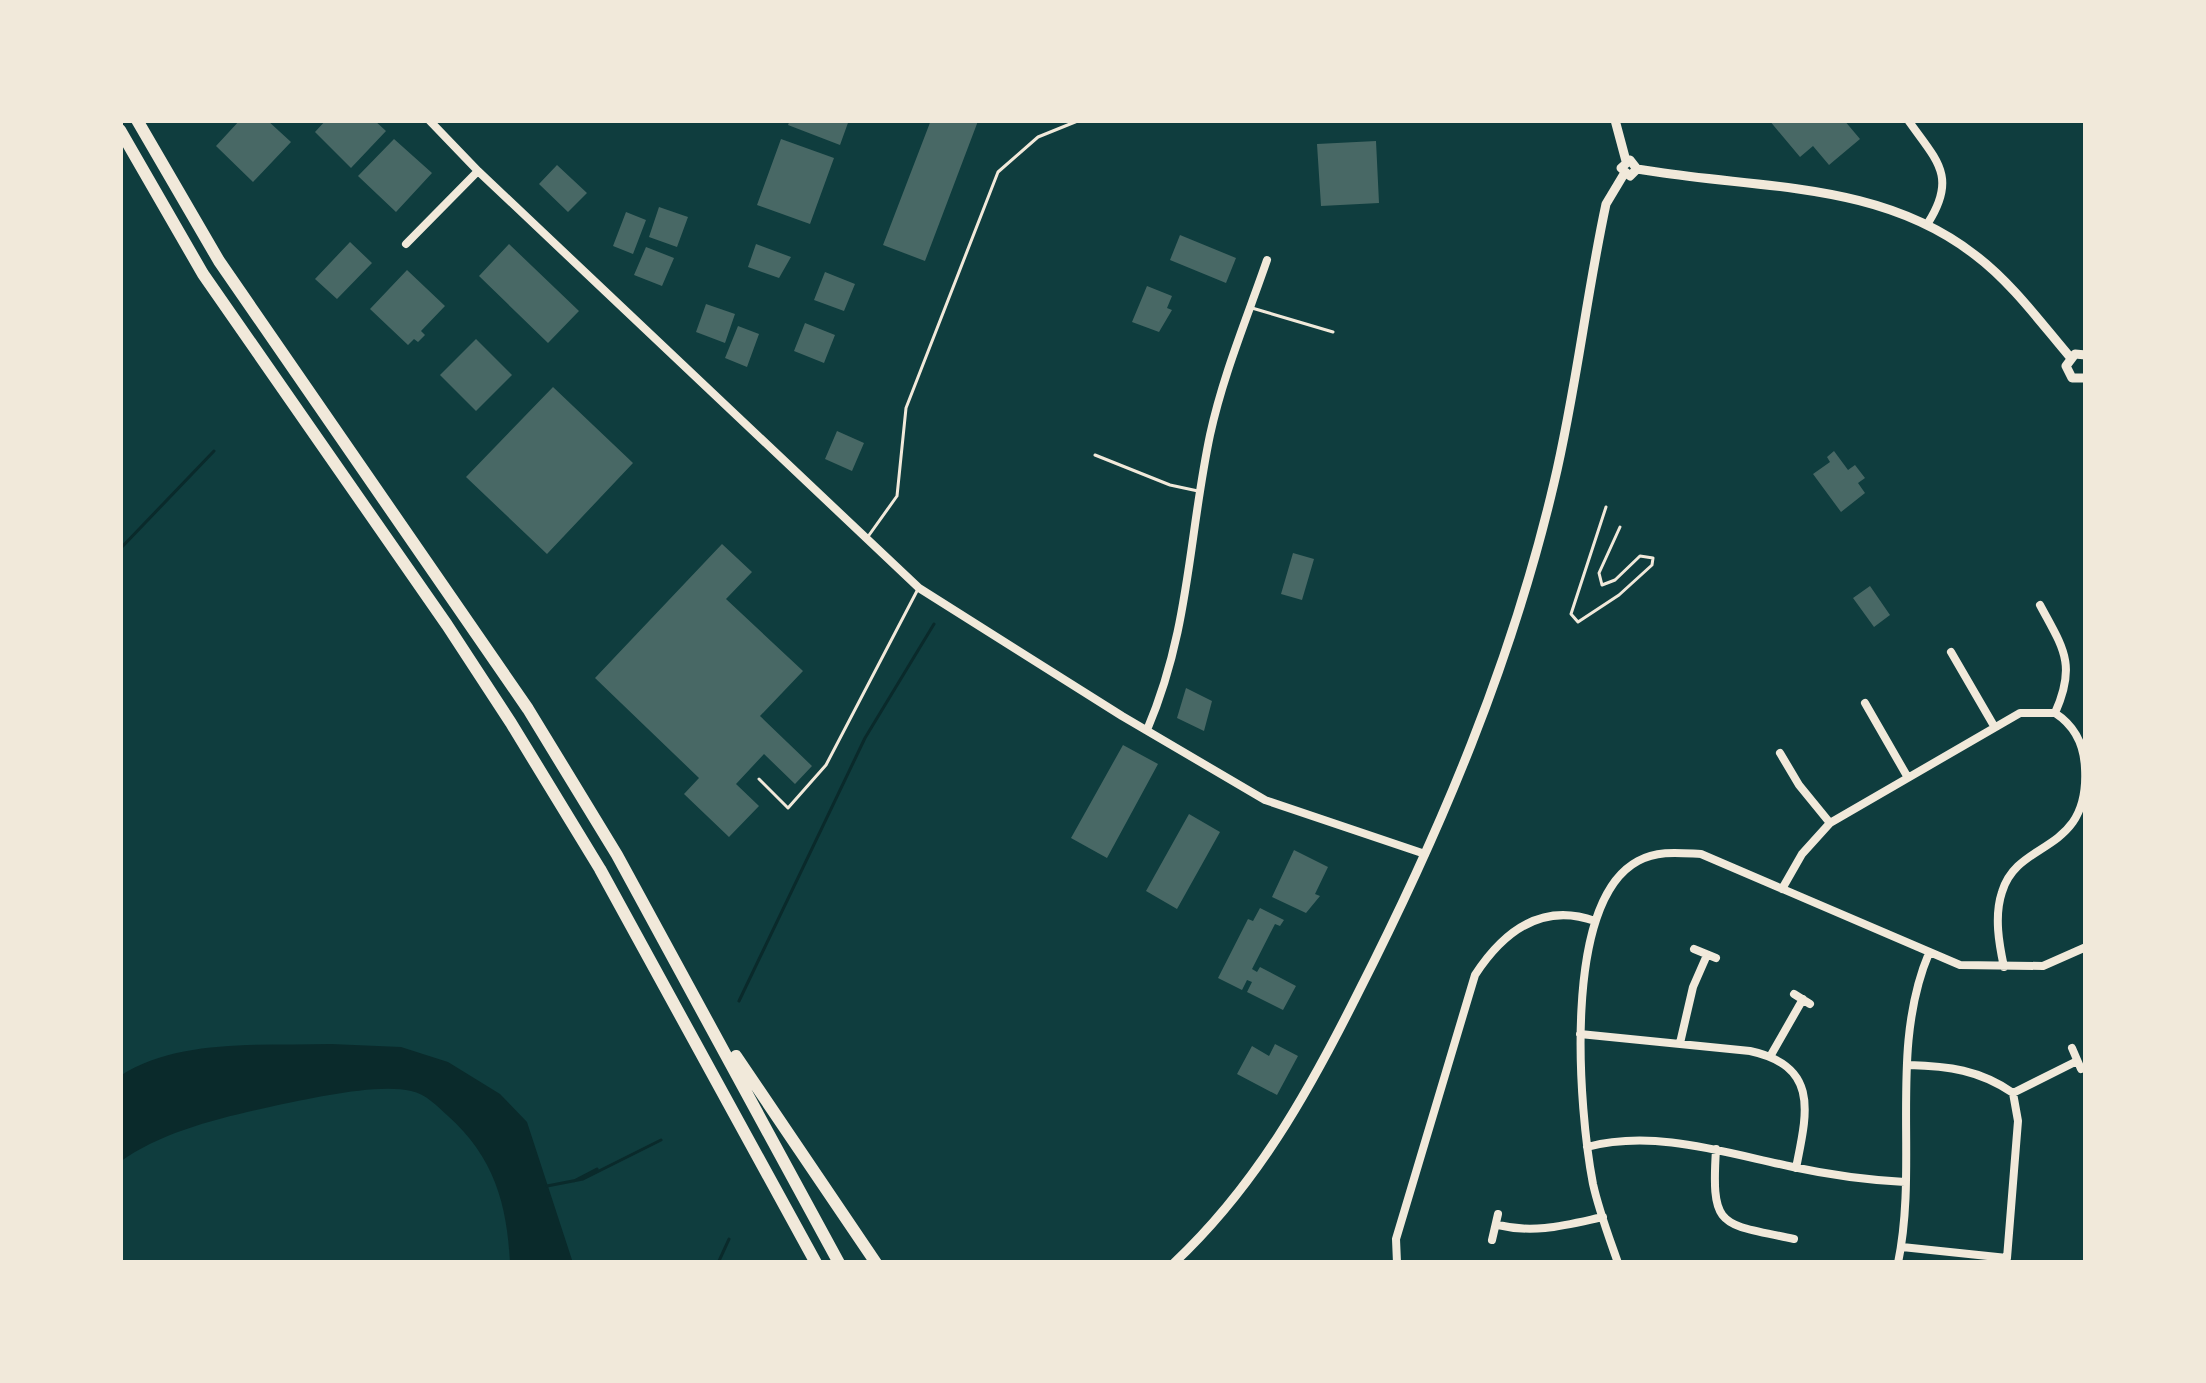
<svg xmlns="http://www.w3.org/2000/svg" width="2206" height="1383" font-family="Literata,serif">
  <rect width="100%" height="100%" fill="#0f3d3e"/>
  <!-- water -->
  <path fill="#0a2a2b" d="M331,1044L401,1047L448,1062L500,1094L527,1122L573,1263H510C507,1204 494,1157 448,1116C437,1106 426,1094 411,1091C377,1083 309,1099 274,1106C224,1117 162,1131 120,1162V1076C178,1038 264,1046 331,1044Z"/>
  <g fill="none" stroke-linecap="round" stroke-linejoin="round">
    <!-- stream -->
    <path stroke="#0a2a2b" stroke-width="3" d="M120,549L214,451
      M739,1001L865,738L934,624
      M574,1181L597,1169
      M547,1186L583,1179L661,1140
      M718,1263L729,1239"/>
  </g>
  <!-- building -->
  <path fill="#486865" d="M240,120H267L291,142L253,182L216,146Z
    M326,120H374L386,131L351,168L315,132Z
    M790,120H849L840,145L788,125Z
    M931,120L978,121L925,261L883,245Z
    M1769,120H1844L1860,139L1829,165L1813,146L1800,157Z
    M394,139L432,173L396,212L358,176Z
    M781,139L834,158L810,224L757,205Z
    M1376,141L1379,203L1321,206L1317,144Z
    M557,165L587,193L568,212L539,184Z
    M659,207L688,217L677,247L649,237Z
    M626,212L646,220L633,254L613,246Z
    M1180,235L1236,258L1226,283L1170,260Z
    M350,242L372,263L337,299L315,279Z
    M509,244L579,311L548,343L479,276Z
    M756,244L791,257L779,278L748,267Z
    M646,247L674,258L662,286L634,275Z
    M407,270L445,306L421,331L425,335L418,342L414,339L408,345L370,309Z
    M825,272L855,284L844,311L814,300Z
    M1147,286L1172,296L1167,308L1172,310L1159,332L1132,322Z
    M706,304L735,314L725,343L696,332Z
    M805,323L835,335L824,363L794,351Z
    M738,326L759,334L747,367L725,358Z
    M476,339L512,375L476,411L440,375Z
    M553,387L633,463L547,554L466,477Z
    M837,431L864,443L852,471L825,459Z
    M1834,451L1848,470L1855,465L1865,478L1858,483L1865,493L1841,512L1813,474L1830,462L1827,457Z
    M722,544L752,572L726,599L803,671L760,716L812,766L795,784L764,754L736,784L759,806L729,837L684,794L699,778L595,678Z
    M1293,553L1314,559L1302,600L1281,594Z
    M1870,586L1890,615L1874,627L1853,598Z
    M1186,688L1212,701L1204,731L1177,718Z
    M1123,745L1158,764L1107,858L1071,838Z
    M1189,814L1220,832L1177,909L1146,891Z
    M1294,850L1328,867L1315,894L1320,896L1306,913L1272,897Z
    M1260,908L1284,920L1280,926L1275,924L1252,969L1257,972L1260,967L1296,986L1283,1010L1247,992L1252,982L1247,980L1242,990L1218,978L1248,919L1253,921Z
    M1275,1044L1298,1056L1277,1095L1237,1074L1252,1046L1269,1056Z"/>
  <g fill="none" stroke-linecap="round" stroke-linejoin="round">
    <!-- path -->
    <path stroke="#f1e9da" stroke-width="3" d="M1606,507L1571,614L1578,622L1619,595L1652,565L1653,558L1640,556L1615,580L1602,585L1599,573L1620,527"/>
    <!-- service -->
    <path stroke="#f1e9da" stroke-width="3" d="M1252,308L1333,332
      M1095,455L1170,485L1198,491
      M867,538L897,496L906,408L998,172L1038,137L1080,120
      M759,779L788,808L826,765L918,589"/>
    <!-- minor -->
    <path stroke="#f1e9da" stroke-width="8" d="M429,120L478,171L919,588L1122,716L1265,800L1425,854
      M1908,120C1936,160 1958,176 1928,223
      M406,244L478,171
      M2040,605C2063,648 2077,664 2055,713
      M1951,652L1994,726
      M1865,703L1907,776
      M1147,730C1190,629 1188,540 1210,435C1223,375 1247,318 1267,260
      M1780,753L1799,785L1830,823
      M1782,889L1802,854L1830,823L2020,713H2055C2075,726 2084,744 2085,768C2090,855 2018,838 2002,892C1994,916 1999,944 2004,967
      M1694,949L1716,958
      M1794,994L1810,1004
      M1580,1034L1750,1051C1820,1066 1807,1113 1796,1168
      M1680,1043L1693,987L1707,955
      M2072,1048L2081,1069
      M1771,1055L1803,999
      M2013,1093L2077,1061
      M1587,1147C1655,1129 1726,1153 1793,1167C1830,1175 1867,1180 1905,1182
      M1716,1149C1711,1230 1720,1223 1794,1239
      M1498,1225C1535,1234 1566,1225 1603,1217
      M1492,1240L1498,1214
      M1902,1247L2007,1258L2018,1121L2013,1093C1980,1070 1948,1066 1909,1065
      M1397,1263L1396,1239L1475,975C1503,932 1542,902 1595,921
      M1618,1263C1609,1237 1599,1211 1593,1184C1579,1111 1561,902 1638,861C1658,850 1680,853 1701,854L1960,965L2043,966L2086,947
      M1898,1263C1919,1162 1888,1050 1929,953"/>
    <!-- tertiary -->
    <path stroke="#f1e9da" stroke-width="9" d="M1615,120L1626,161
      M1637,169L1630,176L1621,168L1630,160L1637,169L1657,172C1767,189 1883,183 1975,255C2011,282 2041,323 2070,357
      M2086,355L2075,354L2066,366L2072,378H2086
      M1174,1263C1256,1186 1308,1093 1358,993C1441,830 1512,662 1554,483C1576,391 1586,297 1606,204L1624,174"/>
    <!-- trunk -->
    <path stroke="#f1e9da" stroke-width="12" d="M137,120L219,261L528,709L617,855L839,1263
      M120,130L203,274L447,625L511,723L600,869L816,1263
      M736,1056L876,1263"/>
  </g>
  <!-- border -->
  <rect width="2206" height="1383" fill="none" stroke="#f1e9da" stroke-width="246"/>
</svg>
